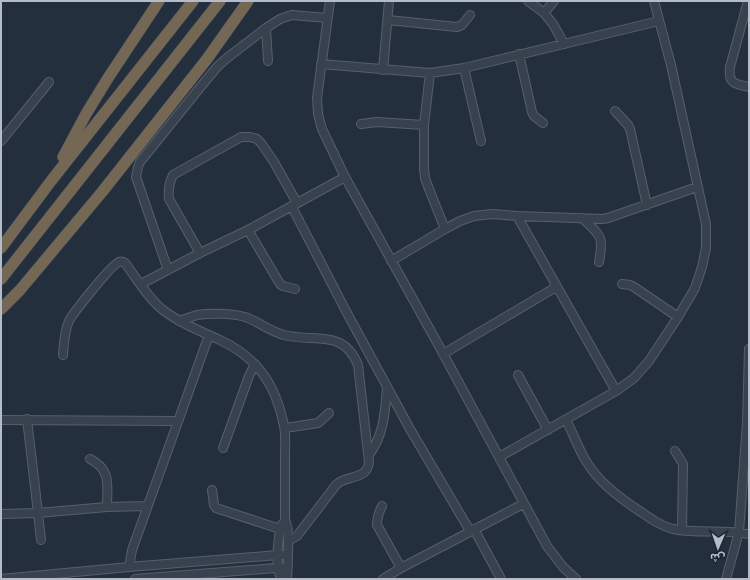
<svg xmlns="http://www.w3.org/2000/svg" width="750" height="580" font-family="'Sofia Sans Condensed','Noto Sans Arabic',sans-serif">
  <rect width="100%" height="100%" fill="#242f3e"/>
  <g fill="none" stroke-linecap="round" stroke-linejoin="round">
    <defs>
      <path id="minor" d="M330,1L317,98L318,114L322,129L345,177L439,346L547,546L563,567L576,579
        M528,1L544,13L553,24L564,44
        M748,1L730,67C728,84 735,84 749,87
        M544,13L554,1
        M388,20L457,27L462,25L470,15
        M266,28L268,61
        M519,54L532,112L534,116L543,123
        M321,64L430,73L464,68L659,21
        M464,68L481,141
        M383,70L389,1
        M430,73L424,125V169L425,178L429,189L445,229
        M615,111L628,125L630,129L647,205
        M361,124L377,122L424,125
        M1,141L49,82
        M292,207L347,313L410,429L470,531
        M517,216L616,391
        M582,218C601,236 604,236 599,262
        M248,230L280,284L283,286L295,289
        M200,253L169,199C168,190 169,183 173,175L241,137H250L257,139L261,143L274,162L297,203
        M391,261L445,229L460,221L474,216L483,215L493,214L517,216L603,219L608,218L697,187
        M168,270L136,177L138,167L140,162L198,90L217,67L227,58L266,28L280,19L292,15L327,18
        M141,284L200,253L248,230L345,177
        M622,284L630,285L634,287L678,317
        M179,321C185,319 191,317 197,315C211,313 235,313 248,318C260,323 272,332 284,335C314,343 343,328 358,365L369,462C368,476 355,476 344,480C341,481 338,483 336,485L297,536L290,540L288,541
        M443,354L556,287
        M63,355C64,343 64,332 69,321C73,313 112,264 119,262C122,261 123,261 125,263C137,279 148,298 163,310C180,323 200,331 220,340C258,358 276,385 284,426C286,436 285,447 285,457C285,477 285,497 285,518C290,538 288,558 287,579
        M518,375L548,430
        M27,419L38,513L41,540
        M1,420L178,421
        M566,420C573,433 578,448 586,461C599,483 620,498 641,512C651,519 661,526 673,529C698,534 724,529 749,534
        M285,428L318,423L329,413
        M223,448L249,376L255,364
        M675,451L683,464L682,530
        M369,455C384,434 385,413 387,388
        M499,457L616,391L634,378L649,361L678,317L695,288L702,267L706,248V224L671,65L654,1
        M90,459C112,470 107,486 107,507
        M212,490L214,505L216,508L280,529H288
        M382,506C379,512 377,518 377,525L401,568
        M1,514L38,513L107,507L147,506
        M474,529L501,579
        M129,567L132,550L209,335
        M1,579L129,567L278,555H288
        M135,579L288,567
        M281,579C280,575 278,571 278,566C277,555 278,534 282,524
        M383,579L401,568L523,504
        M726,579L739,532L747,423L749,349"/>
      <path id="highway" d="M63,157L86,114L108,78L159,1
        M1,248L51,181L193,1
        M1,279L220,1
        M1,309L20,290L102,192L207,59L248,1"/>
    </defs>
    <!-- minor casing -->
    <use href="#minor" stroke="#565f6c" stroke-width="10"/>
    <!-- highway casing -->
    <use href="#highway" stroke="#434c59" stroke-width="12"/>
    <!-- minor -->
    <use href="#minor" stroke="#38414e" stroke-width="8"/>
    <!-- highway -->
    <use href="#highway" stroke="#746855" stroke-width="11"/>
  </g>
  <!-- border -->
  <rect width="750" height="580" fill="none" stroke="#b4bcc9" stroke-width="4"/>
  <!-- north arrow -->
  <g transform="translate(718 548) rotate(182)" stroke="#1d2633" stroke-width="3" paint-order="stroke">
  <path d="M0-3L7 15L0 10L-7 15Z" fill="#b4bcc9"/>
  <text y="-6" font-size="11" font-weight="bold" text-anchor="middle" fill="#b4bcc9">ش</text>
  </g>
</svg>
